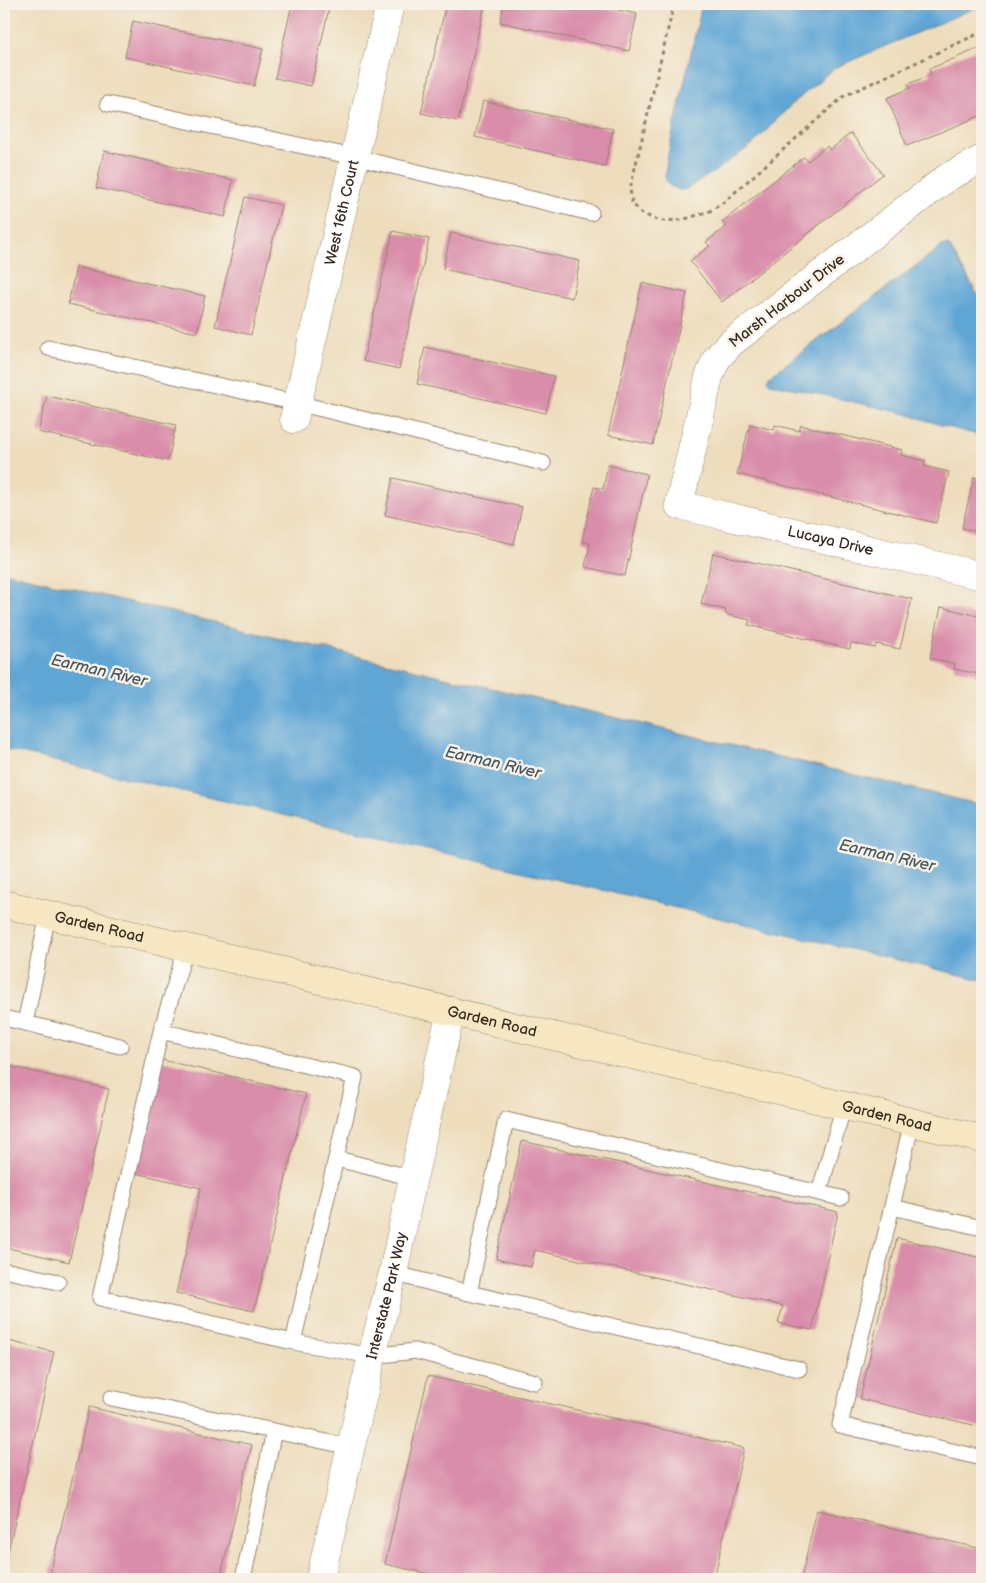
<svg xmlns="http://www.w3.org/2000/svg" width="986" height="1583" font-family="'Balsamiq Sans',sans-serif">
  <rect width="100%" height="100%" fill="#f7f3e8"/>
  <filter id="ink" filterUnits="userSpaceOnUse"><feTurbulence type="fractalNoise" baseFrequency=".02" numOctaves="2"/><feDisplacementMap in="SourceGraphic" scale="10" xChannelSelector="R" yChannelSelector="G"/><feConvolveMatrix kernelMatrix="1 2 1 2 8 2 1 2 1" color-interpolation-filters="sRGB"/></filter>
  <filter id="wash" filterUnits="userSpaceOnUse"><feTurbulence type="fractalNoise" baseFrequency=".0096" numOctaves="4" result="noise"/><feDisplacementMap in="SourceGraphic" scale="20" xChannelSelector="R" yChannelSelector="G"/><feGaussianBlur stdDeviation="1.12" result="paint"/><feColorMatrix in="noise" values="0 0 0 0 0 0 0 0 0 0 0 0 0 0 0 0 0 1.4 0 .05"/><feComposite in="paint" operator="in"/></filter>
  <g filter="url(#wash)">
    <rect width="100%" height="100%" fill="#eeddbc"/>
    <!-- water -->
    <path fill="#5fa6d5" stroke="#4d687a" d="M702,4H982V5L834,68L789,107L753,144L714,172L686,189L680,190L669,185L665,178L667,159Z
      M947,245L950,247L982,302V436L944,426L907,414L770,383L768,379L770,376L942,246Z
      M4,572L982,805V980L4,749Z"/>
    <g id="blocks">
      <!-- building -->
      <path fill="#d98daa" d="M292,4H330L311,86L275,78Z
        M446,4H485L458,121L421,113Z
        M504,4H590L637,14L629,51L500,22Z
        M133,21L263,49L254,86L125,57Z
        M982,47V115L907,146L887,98L910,88L908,84L931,75L929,69Z
        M483,101L613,129L605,166L475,137Z
        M851,133L883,174L722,302L690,261L710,246L706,242L726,227L722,222L804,157L808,161L827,146L830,150Z
        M104,151L233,180L225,217L96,188Z
        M245,197L281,205L251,335L215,326Z
        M393,231L429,239L399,369L363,361Z
        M451,233L580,261L572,298L443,269Z
        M76,267L205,296L197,333L68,304Z
        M642,283L687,293L653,445L608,435Z
        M425,347L554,376L546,413L417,384Z
        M47,396L176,425L168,461L38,432Z
        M750,424L774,430L775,425L799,431L801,425L902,450L901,455L925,461L924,466L949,472L936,523L737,474Z
        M608,465L647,474L625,576L585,567L590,543L582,541L594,487L603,489Z
        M974,477L982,479V533L962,528Z
        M393,478L522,507L514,544L385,515Z
        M713,553L912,599L900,649L876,644L875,648L851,643L850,649L748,625L750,620L725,614L726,610L701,604Z
        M941,607L982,617V681L977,680L978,674L954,669L955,664L930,658Z
        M158,1059L306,1094L254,1311L176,1293L201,1188L131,1172Z
        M4,1065L109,1089L69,1262L4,1247Z
        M522,1141L838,1212L812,1330L778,1323L783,1306L535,1250L531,1267L496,1259Z
        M897,1238L982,1258V1427L860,1399Z
        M4,1340L54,1352L5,1565H4Z
        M428,1376L744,1448L714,1579H451L385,1564Z
        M89,1407L252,1445L220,1579H49Z
        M817,1510L982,1549V1579H801Z"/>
    </g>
  </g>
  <g filter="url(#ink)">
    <use href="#blocks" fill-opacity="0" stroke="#94846d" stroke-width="1"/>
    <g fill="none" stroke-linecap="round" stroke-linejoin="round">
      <defs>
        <path id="lane" d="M108,104L354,157L591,213
          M48,348L297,403L543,463
          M4,1018L25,1023L48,915
          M25,1023L120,1046
          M161,1031L355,1077L293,1342L100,1298L161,1031L186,948
          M912,1122L840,1425L982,1458
          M337,1159L413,1178
          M819,1193L844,1105
          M892,1207L982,1228
          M4,1270L58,1282
          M393,1273L469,1293L799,1369
          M469,1293L506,1120L841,1198
          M293,1342L372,1356L415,1351L535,1382
          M111,1398L274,1431L243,1579
          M274,1431L351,1447"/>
        <g id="street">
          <path id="s1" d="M982,159L948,177L731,343L717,358L709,377L679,505L982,576"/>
          <path id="s2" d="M294,419L390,4"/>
          <path id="s3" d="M320,1579L372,1356L393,1273L413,1178L451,1011"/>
        </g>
        <g id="secondary">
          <path id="s4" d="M4,904L982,1139"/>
        </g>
      </defs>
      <!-- lane casing -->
      <use href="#lane" stroke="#94846d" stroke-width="17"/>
      <!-- street casing -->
      <use href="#street" stroke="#94846d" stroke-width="29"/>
      <!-- secondary casing -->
      <use href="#secondary" stroke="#94846d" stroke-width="29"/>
      <!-- path -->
      <path stroke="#94846d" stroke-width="3" stroke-dasharray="4 4" stroke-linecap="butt" d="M674,4L630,189L632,203L641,213L659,221L682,220L710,211L724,202L844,96L982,32"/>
      <!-- lane -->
      <use href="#lane" stroke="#fff" stroke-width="15"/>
      <!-- street -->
      <use href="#street" stroke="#fff" stroke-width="28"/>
      <!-- secondary -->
      <use href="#secondary" stroke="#f7e8c3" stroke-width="28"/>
    </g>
  </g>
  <g text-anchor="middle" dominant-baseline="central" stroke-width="5" stroke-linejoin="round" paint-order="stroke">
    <!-- street labels -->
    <g font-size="15" fill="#3b2a1e" stroke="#f7f3e8">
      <text stroke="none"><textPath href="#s2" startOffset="212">West 16th Court</textPath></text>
      <text transform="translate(787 301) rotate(-38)">Marsh Harbour Drive</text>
      <text stroke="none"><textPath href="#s1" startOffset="640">Lucaya Drive</textPath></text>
      <text stroke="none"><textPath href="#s4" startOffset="98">Garden Road</textPath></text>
      <text stroke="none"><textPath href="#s4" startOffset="502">Garden Road</textPath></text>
      <text stroke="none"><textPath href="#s4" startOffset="908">Garden Road</textPath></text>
      <text stroke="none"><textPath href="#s3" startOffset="291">Interstate Park Way</textPath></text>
    </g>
    <!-- water labels -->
    <g font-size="16" font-style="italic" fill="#48555e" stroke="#f7f3e8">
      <text transform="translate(99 671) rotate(13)">Earman River</text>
      <text transform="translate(493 763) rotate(13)">Earman River</text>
      <text transform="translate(887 856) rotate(13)">Earman River</text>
    </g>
  </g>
  <!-- margin -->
  <rect width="986" height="1583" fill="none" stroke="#f7f3e8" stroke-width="20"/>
</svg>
